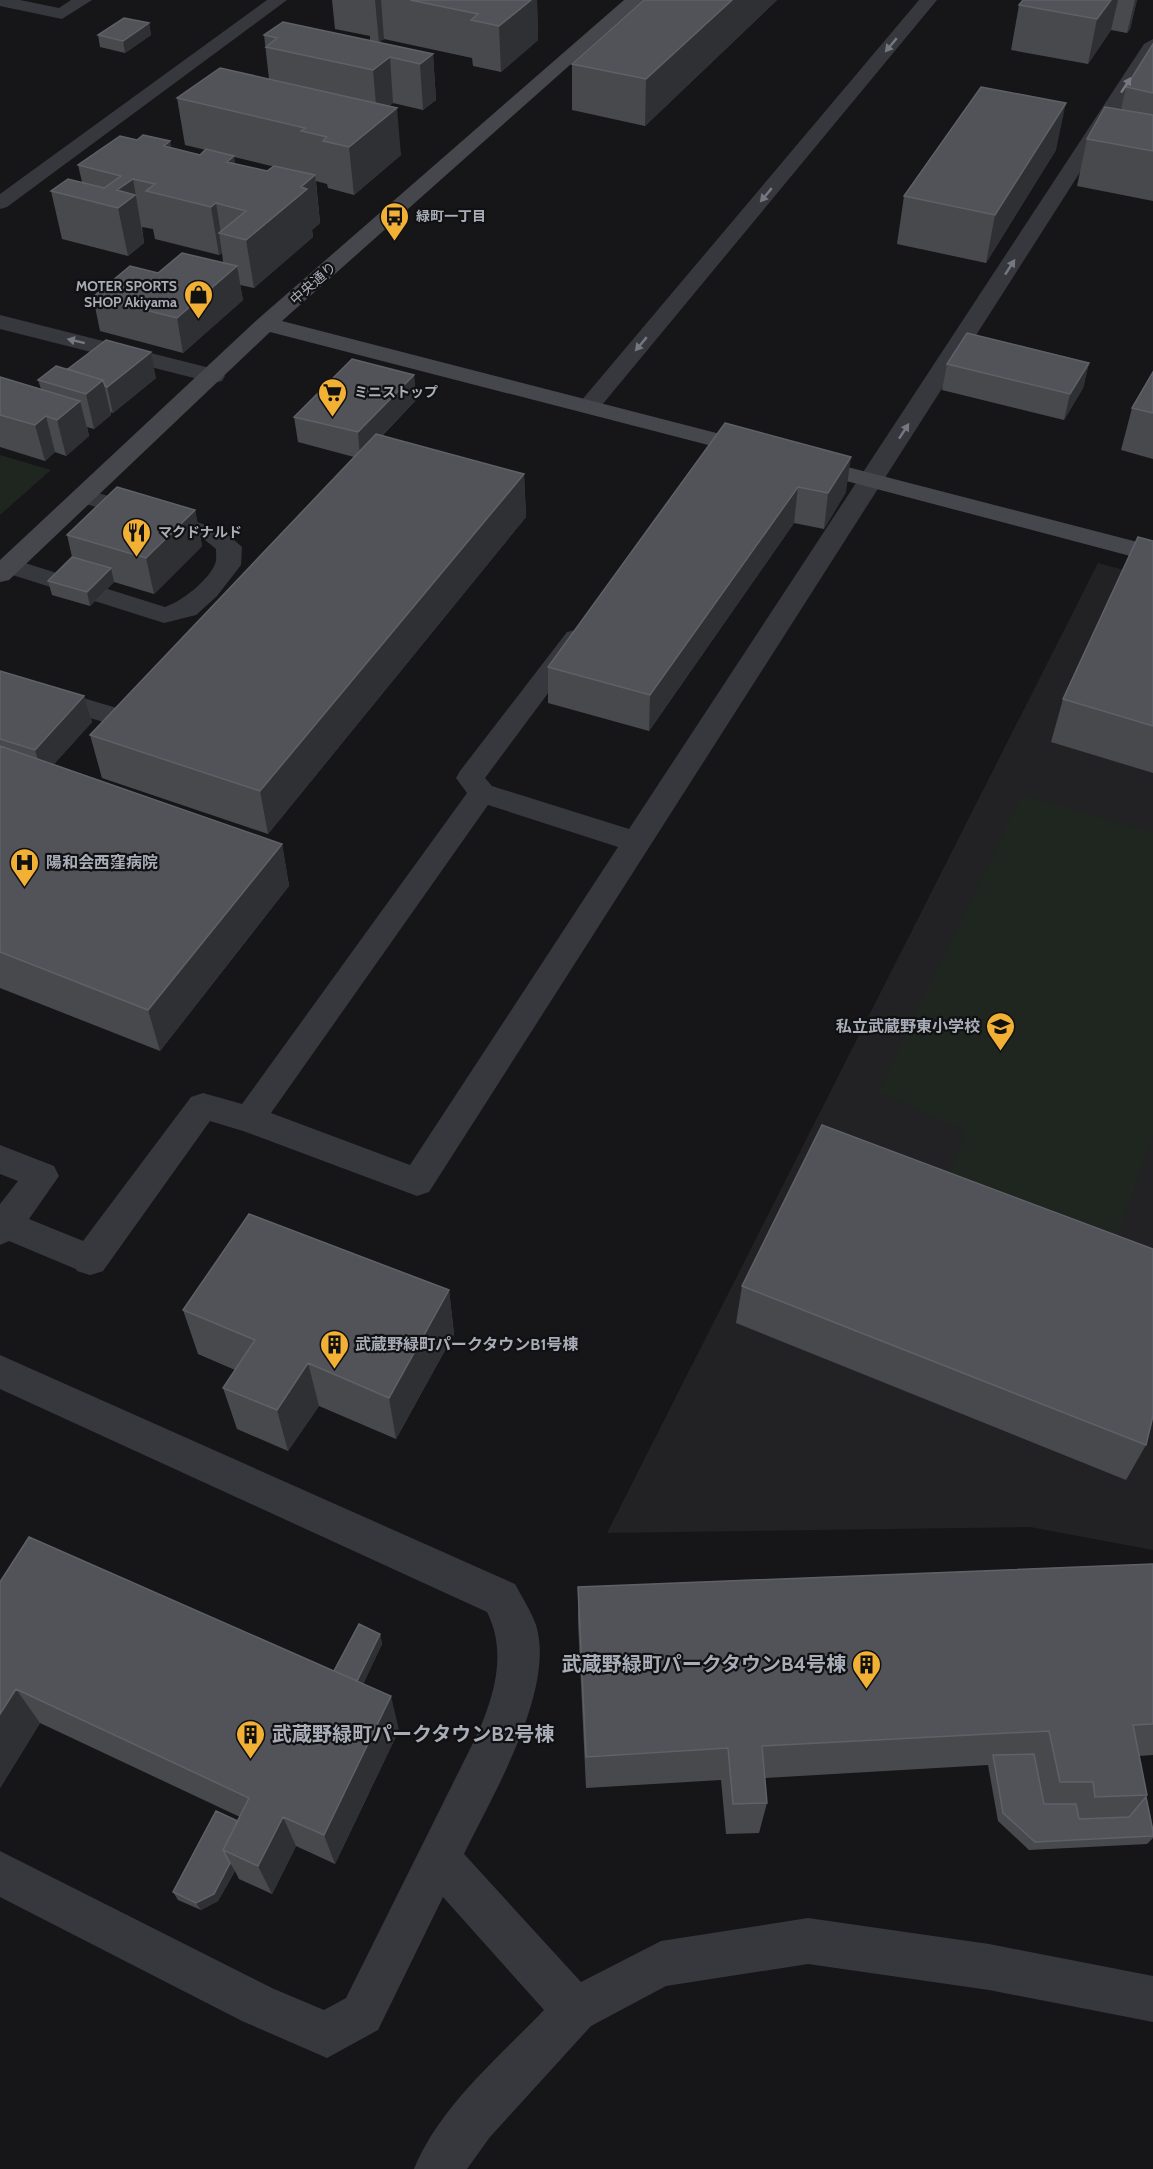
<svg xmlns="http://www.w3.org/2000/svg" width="1153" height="2169" font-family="Cabin,'Noto Sans JP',sans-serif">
  <rect width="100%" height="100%" fill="#161618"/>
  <!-- built -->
  <path fill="#222225" d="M1098,563L1153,578V1550L1030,1527L607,1533Z"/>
  <!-- green -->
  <path fill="#1e261f" d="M0,455L51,470L0,515Z
    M1022,794L1153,833V1136L1109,1259L940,1201L965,1131L878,1092Z"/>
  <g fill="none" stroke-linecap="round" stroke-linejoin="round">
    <!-- lane -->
    <path fill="#37383d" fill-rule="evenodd" d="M85,489L223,530L242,547L241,565L217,596L196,615L164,623L0,571V561L9,558L165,607C181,602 209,580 215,564C217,560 216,553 216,549L205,540L76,501L73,496L76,491Z
      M0,1145L54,1166L59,1176L29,1219L103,1249L108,1260L103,1271L90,1275L9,1241L0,1245V1204L18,1181L0,1174Z"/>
    <!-- street -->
    <path fill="#37383d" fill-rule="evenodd" d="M0,0H20L59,8L71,0H92L62,19L0,6Z
      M267,0H287L7,207L0,209V194Z
      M919,0H937L597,411H581L577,406L581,401Z
      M1153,39V58L429,1192L417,1196L243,1131L210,1121L103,1271L90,1275L77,1271L72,1260L77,1249L191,1097L203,1093L242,1104L467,793L456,778L460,771L567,632L576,630L585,632L589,638L485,778L492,786L629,829L1144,44ZM488,805L618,847L410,1165L271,1113Z
      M0,315L222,371L225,376L222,381L214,383L0,329Z
      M0,673L130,712L134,718L130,724L120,727L0,691Z
      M0,1355L515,1584C522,1597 531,1611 536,1625C556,1690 492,1796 464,1854L581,1982L661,1941L808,1918L989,1944L1153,1976V2022L989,1990L808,1964L666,1986L591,2026L490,2137L467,2169H414C439,2107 498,2058 544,2010L443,1897L378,2030L327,2058L242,2021L0,1897V1851L274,1989L324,2010L346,1998L478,1733C495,1693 507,1652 487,1612L0,1389Z"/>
    <!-- secondary -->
    <path fill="#45474d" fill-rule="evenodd" d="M624,0H643L282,321L763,445L767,450L763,455H747L270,332L9,580L0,582V560L258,319Z
      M805,456L1153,546V562L797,468L793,463L797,458Z"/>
  </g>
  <!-- wall -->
  <path fill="#47494d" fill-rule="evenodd" d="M332,0H537L538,40L501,72L473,66L472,58L384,39L379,42L433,54L436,100L423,110L393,103L389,106L401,155L354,195L328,188L327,184L316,181L320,223L312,230L313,237L254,288L240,285L243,300L183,353L100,331L93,297L158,273L223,262L222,253L219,255L155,239L153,229L142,227L144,243L128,256L62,239L51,191L82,182L78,165L137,140L170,141L171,148L200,155L206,150L185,145L177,98L269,79L264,35L370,40V36L335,29ZM234,157L271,166H273L267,171L235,164Z
    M777,0L645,126L572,110V64Z
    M1023,0H1137L1130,29L1127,33L1111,30L1088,64L1011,50L1019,5Z
    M149,23L151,35L125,53L100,47L98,35Z
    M1153,44V201L1077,186L1087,139L1121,109L1126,87Z
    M1056,150L986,263L897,244L904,196Z
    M1089,363L1083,388L1064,420L942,390L947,364Z
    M68,369L156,378L113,413L111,412V415L94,429L87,427L89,436L66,456L55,452L45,461L0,447V377L41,389L38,380Z
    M1153,372V459L1121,450L1132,408Z
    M414,375L416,400L382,436L524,474L526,517L268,834L102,778L90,735L354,457L298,442L294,417Z
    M725,423L846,492L824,529L794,523L649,731L548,703V667Z
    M195,510L202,546L154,594L114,582L90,606L52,595L48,581L72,557L67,535Z
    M1153,541V773L1051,742L1063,699Z
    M0,671L84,696L92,722L54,764L282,844L289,886L160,1051L0,988Z
    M742,1286L1146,1445L1126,1480L736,1323Z
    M449,1290L454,1334L396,1439L319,1406L288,1451L237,1429L223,1388L235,1370L198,1354L183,1310Z
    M1153,1564V1755L1139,1756L1147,1795L1146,1797L1153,1831V1838L1147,1844L1029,1850L998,1821L988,1765L765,1778L767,1803L759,1833L726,1834L721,1780L586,1788L578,1623V1587Z
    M0,1582L334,1671L380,1634L382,1644L363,1684L399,1730L335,1864L296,1846L272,1894L239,1879L235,1871L218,1901L201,1910L178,1900L173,1892L238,1821L240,1817L40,1723L0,1788Z"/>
  <!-- shaded-wall -->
  <path fill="#2f3033" d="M375,0H381L384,39L379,43Z
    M531,0H537L538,40L501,72L499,26Z
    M732,0H777L645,126L646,79Z
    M1111,0H1118L1111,30L1088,64L1097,19Z
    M1135,0H1137L1130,29L1127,33Z
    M149,23L151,35L125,53L123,41Z
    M433,54L436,100L423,110L420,64Z
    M390,57L393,103L377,116L373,70Z
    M1066,103L1056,150L986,263L995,215Z
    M397,108L401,155L354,195L349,147Z
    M170,141L178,188L164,146Z
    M234,156L241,204L227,162Z
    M315,175L320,223L312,230L313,237L254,288L246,240L301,187Z
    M133,179L144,243L128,256L118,208L117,190Z
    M216,203L221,234L219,233L222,253L219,255L211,207Z
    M237,266L243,300L183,353L177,318Z
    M151,352L156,378L113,413L107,387Z
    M1089,363L1083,388L1064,420L1070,394Z
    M414,375L416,400L360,458L358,432Z
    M103,380L111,415L94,429L86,394Z
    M80,401L89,436L66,456L57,420Z
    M46,416L55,452L45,461L35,425Z
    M851,457L846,492L824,529L828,493Z
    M524,474L526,517L268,834L260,791Z
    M798,487L794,523L649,731L650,695Z
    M195,510L202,546L154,594L146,558Z
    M111,568L114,582L90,606L87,592Z
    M84,696L92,722L43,776L35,750Z
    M282,844L289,886L160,1051L148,1010Z
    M449,1290L454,1334L396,1439L389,1398Z
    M308,1363L319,1406L288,1451L277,1410Z
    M380,1634L382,1644L356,1700L353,1691Z
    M16,1689L40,1723L0,1788V1714Z
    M391,1696L399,1730L335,1864L324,1835Z
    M283,1817L296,1846L272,1894L258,1866Z
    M230,1863L235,1871L218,1901L201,1910L196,1903Z"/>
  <!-- building -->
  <path fill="#525359" stroke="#5f6168" stroke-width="1.5" d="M410,0H531L499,26L471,20L478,14Z
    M644,0H732L646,79L572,64Z
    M1023,0H1111L1097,19L1019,5Z
    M124,18L149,23L123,41L98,35Z
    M283,22L433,54L420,64L390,57L373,70L266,47L277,38L264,35Z
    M1153,44V93L1126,87Z
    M220,68L397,108L349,147L323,141L327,137L301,131L305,128L177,98Z
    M981,87L1066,103L995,215L904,196Z
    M1105,107L1153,115V151L1087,139Z
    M143,135L170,141L164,146L200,155L206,149L234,156L227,162L267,171L274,166L315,175L301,187L307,189L246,240L219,233L246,211L216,203L211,207L146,191L155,184L133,179L117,190L135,195L118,208L51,191L68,179L104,188L121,176L78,165L120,136L137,140Z
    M182,253L237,266L177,318L93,297L130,266L158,273Z
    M967,333L1089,363L1070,394L947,364Z
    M106,340L151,352L107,387L105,386L103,380L68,369Z
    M352,359L414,375L358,432L294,417Z
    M56,366L103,380L86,394L38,380Z
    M1153,372V413L1132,408Z
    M0,377L80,401L57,420L46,416L35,425L0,415Z
    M725,423L851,457L828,493L798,487L650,695L548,667Z
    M376,434L524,474L260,791L90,735Z
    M117,487L195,510L146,558L67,535Z
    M1138,537L1153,541V726L1063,699Z
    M72,557L111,568L87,592L48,581Z
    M0,671L84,696L35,750L0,739Z
    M0,746L282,844L148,1010L0,952Z
    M822,1125L1153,1249V1416L1146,1445L742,1286Z
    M249,1214L449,1290L389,1398L308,1363L277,1410L223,1388L255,1340L183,1310Z
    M29,1537L391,1696L324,1835L283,1817L258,1866L223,1850L249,1798L16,1689L0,1714V1582Z
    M1153,1564V1724L1133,1725L1147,1795L1095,1797L1093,1782H1060L1049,1731L762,1746L767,1803L733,1804L728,1748L586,1757L578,1587Z
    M359,1624L380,1634L357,1681L334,1671Z
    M1034,1754L1044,1804H1076L1079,1819L1129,1817L1146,1797L1153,1831V1836L1035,1842L1003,1813L993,1755Z
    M216,1811L238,1821L223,1850L230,1863L214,1894L196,1903L173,1892Z"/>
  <!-- one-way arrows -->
  <defs><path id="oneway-solid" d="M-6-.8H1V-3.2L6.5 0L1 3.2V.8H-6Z" transform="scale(1.5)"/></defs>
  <g fill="#757881">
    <use href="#oneway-solid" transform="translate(891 45) rotate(130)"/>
    <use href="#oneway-solid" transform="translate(1126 85) rotate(-57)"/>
    <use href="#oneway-solid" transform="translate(766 195) rotate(130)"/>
    <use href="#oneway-solid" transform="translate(1010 267) rotate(-57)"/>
    <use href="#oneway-solid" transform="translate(76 341) rotate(-166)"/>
    <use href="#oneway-solid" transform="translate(641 344) rotate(130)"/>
    <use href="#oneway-solid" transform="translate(904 431) rotate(-57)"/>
  </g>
  <!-- icons -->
  <defs>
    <symbol id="bus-pin" viewBox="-11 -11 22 30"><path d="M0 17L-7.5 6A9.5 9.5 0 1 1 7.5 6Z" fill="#f2b134" stroke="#111113"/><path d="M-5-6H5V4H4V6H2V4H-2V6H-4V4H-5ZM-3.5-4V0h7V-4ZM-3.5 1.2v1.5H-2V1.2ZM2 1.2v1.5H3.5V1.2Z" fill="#111"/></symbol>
    <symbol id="shop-pin" viewBox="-11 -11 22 30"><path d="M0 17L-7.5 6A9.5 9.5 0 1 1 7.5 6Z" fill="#f2b134" stroke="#111113"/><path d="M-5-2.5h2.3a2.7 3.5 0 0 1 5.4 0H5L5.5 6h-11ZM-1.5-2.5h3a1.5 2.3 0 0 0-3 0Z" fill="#111"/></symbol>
    <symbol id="supermarket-pin" viewBox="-11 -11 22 30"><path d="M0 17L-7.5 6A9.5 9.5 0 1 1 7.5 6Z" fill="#f2b134" stroke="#111113"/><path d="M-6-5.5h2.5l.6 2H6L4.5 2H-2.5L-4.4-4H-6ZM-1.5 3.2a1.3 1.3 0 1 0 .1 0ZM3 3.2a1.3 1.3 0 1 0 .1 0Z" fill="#111"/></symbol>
    <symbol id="restaurant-pin" viewBox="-11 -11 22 30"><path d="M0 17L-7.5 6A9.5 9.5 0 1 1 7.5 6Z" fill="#f2b134" stroke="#111113"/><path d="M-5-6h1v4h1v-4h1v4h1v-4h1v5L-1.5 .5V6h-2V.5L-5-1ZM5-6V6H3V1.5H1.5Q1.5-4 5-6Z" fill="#111"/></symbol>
    <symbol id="hospital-pin" viewBox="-11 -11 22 30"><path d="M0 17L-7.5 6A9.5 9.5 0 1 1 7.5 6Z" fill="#f2b134" stroke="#111113"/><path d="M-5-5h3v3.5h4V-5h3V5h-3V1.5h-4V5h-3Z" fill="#111"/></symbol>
    <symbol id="school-pin" viewBox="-11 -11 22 30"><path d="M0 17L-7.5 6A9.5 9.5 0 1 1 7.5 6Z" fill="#f2b134" stroke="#111113"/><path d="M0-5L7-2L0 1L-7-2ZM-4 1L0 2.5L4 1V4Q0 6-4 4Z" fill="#111"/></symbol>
    <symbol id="building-pin" viewBox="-11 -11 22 30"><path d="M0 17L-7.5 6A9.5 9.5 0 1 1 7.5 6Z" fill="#f2b134" stroke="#111113"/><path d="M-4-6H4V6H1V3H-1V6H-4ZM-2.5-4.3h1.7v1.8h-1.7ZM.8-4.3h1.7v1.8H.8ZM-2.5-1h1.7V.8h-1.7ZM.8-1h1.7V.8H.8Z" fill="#111"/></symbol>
  </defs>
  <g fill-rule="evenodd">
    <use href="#bus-pin" x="378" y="200" width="33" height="45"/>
    <use href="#shop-pin" x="182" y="278" width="33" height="45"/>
    <use href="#supermarket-pin" x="316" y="376" width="33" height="45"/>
    <use href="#restaurant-pin" x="120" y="516" width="33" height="45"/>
    <use href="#hospital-pin" x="8" y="846" width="33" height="45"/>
    <use href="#school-pin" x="984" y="1010" width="33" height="45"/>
    <use href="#building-pin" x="318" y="1328" width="33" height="45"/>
    <use href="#building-pin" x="850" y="1648" width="33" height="45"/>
    <use href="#building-pin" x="234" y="1718" width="33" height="45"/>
  </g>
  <g text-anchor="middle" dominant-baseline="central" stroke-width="4.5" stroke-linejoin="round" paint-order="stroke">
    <!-- far-poi labels -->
    <g font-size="14" font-weight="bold" fill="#a8adb8" stroke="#111113" text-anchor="start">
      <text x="416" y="216">緑町一丁目</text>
      <text x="177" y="286" text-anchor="end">MOTER SPORTS<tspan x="177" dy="16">SHOP Akiyama</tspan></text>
      <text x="354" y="392">ミニストップ</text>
      <text x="158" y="532">マクドナルド</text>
    </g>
    <!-- far-street labels -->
    <g font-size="14" fill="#a8adb8" stroke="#111113">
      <text transform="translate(313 283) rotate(-41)">中央通り</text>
    </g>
    <!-- poi labels -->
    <g font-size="16" font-weight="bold" fill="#a8adb8" stroke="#111113" text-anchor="start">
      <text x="46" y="862">陽和会西窪病院</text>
      <text x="980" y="1026" text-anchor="end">私立武蔵野東小学校</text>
      <text x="355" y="1344">武蔵野緑町パークタウンB1号棟</text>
    </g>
    <!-- near-poi labels -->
    <g font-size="20" font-weight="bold" fill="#a8adb8" stroke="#111113" text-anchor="end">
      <text x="846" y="1664">武蔵野緑町パークタウンB4号棟</text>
      <text x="272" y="1734" text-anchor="start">武蔵野緑町パークタウンB2号棟</text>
    </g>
  </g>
</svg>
